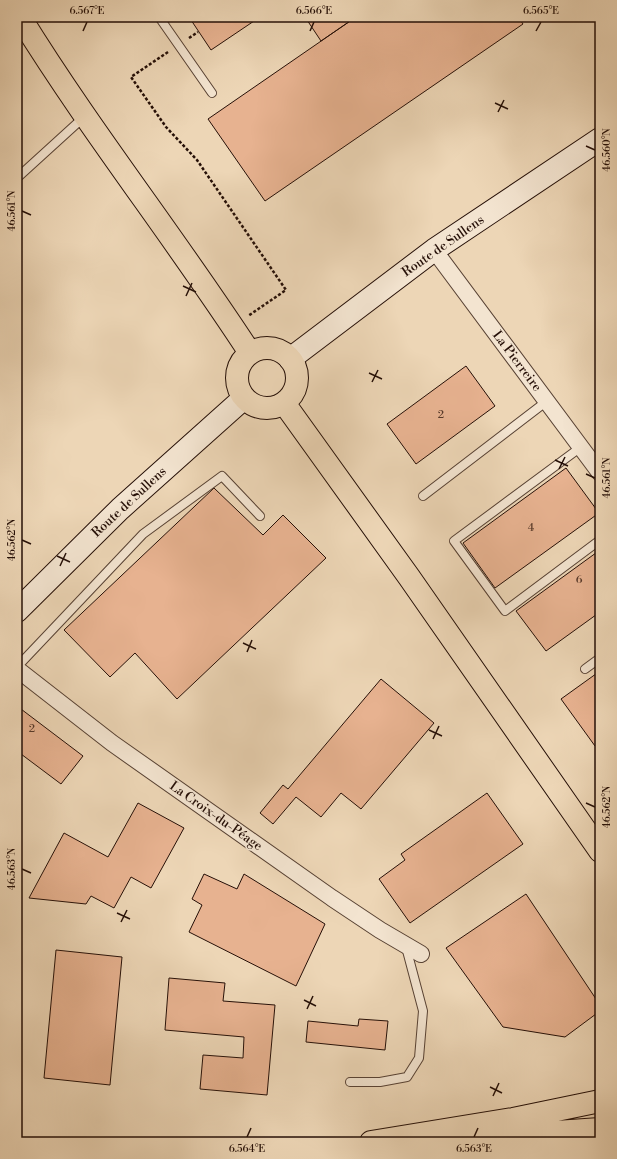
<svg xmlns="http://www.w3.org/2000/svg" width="617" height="1159" font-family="'Libre Bodoni',serif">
  <rect width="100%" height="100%" fill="#edd6b6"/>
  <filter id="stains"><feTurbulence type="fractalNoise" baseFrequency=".005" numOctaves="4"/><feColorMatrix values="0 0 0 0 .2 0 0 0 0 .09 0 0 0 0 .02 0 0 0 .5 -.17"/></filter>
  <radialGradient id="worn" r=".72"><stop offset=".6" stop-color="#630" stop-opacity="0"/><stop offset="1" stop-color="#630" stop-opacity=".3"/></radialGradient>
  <!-- building -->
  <path fill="#e7b290" stroke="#250f07" d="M189,17H260L211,50Z
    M305,17H356L321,41Z
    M356,17H518L523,24L265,201L208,119Z
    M466,366L495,406L416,464L387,424Z
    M566,468L599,513L495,588L463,543Z
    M214,488L263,535L283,515L326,558L177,699L135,653L110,677L64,630Z
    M600,550V612L546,651L516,611Z
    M600,671V742L595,746L561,699Z
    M381,679L434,723L361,809L341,793L321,817L296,797L273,824L260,813L283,785L288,789Z
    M17,706L83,756L61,784L17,751Z
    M487,793L523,844L410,923L379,879L405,860L401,854Z
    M138,803L184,828L151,888L131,877L114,908L91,896L86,904L29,898L64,833L108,857Z
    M204,874L237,889L244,874L325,924L296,986L189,932L202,905L192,899Z
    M526,894L600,1005V1011L565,1037L503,1027L446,948Z
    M17,924L21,925L17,981Z
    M56,950L122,957L110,1085L44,1078Z
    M169,978L225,983L223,1001L275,1005L267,1095L200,1089L203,1055L243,1058L244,1037L165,1030Z
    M359,1019L388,1021L385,1050L306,1042L308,1021L358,1026Z"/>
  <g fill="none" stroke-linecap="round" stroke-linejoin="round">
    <defs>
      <path id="lane" d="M159,17L212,93
        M17,178L84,117
        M581,447L454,541L505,611L600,540
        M423,496L547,401
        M17,667L143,534L222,476L260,516
        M585,669L600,658
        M350,1082H380L407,1077L419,1058L423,1011L406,947"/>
      <path id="street" d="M434,250L600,473
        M17,669L112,743L332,898L380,930L421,954"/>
      <path id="secondary" d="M290,359L434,250L600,139
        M17,611L120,509L244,398"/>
      <path id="primary" d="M20,17C91,132 176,239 250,353
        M237 378a30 30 0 1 1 60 0a30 30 0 1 1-60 0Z
        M284,403L409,577L600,851"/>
      <path id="highway" d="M481,1137L600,1129
        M371,1142L513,1119L600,1101"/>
    </defs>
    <!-- lane casing -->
    <use href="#lane" stroke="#574133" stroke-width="10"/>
    <!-- street casing -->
    <use href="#street" stroke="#574133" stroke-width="18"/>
    <!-- secondary casing -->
    <use href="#secondary" stroke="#250f07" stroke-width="24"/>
    <!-- primary casing -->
    <use href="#primary" stroke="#250f07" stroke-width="24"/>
    <!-- highway casing -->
    <use href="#highway" stroke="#250f07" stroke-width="24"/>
    <!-- path -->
    <path stroke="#250f07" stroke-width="2.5" stroke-dasharray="3 2" stroke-linecap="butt" d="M189,38L198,32
      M168,52L131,77L166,127L197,160L286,290L248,316"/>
    <!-- lane -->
    <use href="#lane" stroke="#f3e4d0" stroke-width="8"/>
    <!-- street -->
    <use href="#street" stroke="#f3e4d0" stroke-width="16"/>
    <!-- secondary -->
    <use href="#secondary" stroke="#f3e4d0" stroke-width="22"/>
    <!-- primary -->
    <use href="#primary" stroke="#edd6b6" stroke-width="22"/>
    <!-- highway -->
    <use href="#highway" stroke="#edd6b6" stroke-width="22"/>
  </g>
  <!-- ticks -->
  <path fill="none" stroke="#250f07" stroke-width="1.5" d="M83,31L87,22M310,31L314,22M536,31L541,22M495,103L508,109M498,112L504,100M586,146L595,150M22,211L31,215M183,286L196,292M186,296L192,283M369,373L382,379M372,382L378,370M555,460L568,466M559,469L565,457M586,474L595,478M22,540L31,544M57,556L70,562M60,566L66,553M243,643L256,649M247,652L252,640M429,730L442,736M433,739L439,726M586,803L595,807M22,869L31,873M117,913L130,919M121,922L127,910M304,1000L316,1006M307,1009L313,996M490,1087L502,1093M493,1096L499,1083M247,1137L251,1128M474,1137L478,1128"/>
  <g text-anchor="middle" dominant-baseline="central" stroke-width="3" stroke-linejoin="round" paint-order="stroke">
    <!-- number labels -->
    <g font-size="11" fill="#563829">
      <text x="441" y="415">2</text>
      <text x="531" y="528">4</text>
      <text x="579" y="580">6</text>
      <text x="32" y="729">2</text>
    </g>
    <!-- street labels -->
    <g font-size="13" fill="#250f07" stroke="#f3e4d0">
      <text transform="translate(443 246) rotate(-35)">Route de Sullens</text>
      <text transform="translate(517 361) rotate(53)">La Pierreire</text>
      <text transform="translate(129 502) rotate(-43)">Route de Sullens</text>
      <text transform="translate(216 816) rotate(35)">La Croix-du-Péage</text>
    </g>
  </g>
  <!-- margin -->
  <rect width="617" height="1159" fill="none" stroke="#edd6b6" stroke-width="44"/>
  <rect x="22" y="22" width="573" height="1115" fill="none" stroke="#250f07" stroke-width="1.5"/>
  <g font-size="10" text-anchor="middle" fill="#250f07">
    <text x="87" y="14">6.567°E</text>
    <text x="314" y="14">6.566°E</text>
    <text x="541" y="14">6.565°E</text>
    <text transform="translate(606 150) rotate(-90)" y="4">46.560°N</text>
    <text transform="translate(11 211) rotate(-90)" y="4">46.561°N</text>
    <text transform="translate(606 478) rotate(-90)" y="4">46.561°N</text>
    <text transform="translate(11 540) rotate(-90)" y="4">46.562°N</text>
    <text transform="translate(606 807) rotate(-90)" y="4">46.562°N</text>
    <text transform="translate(11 869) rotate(-90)" y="4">46.563°N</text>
    <text x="247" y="1152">6.564°E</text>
    <text x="474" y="1152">6.563°E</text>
  </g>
  <rect width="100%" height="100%" filter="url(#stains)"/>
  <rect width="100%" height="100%" fill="url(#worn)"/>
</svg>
